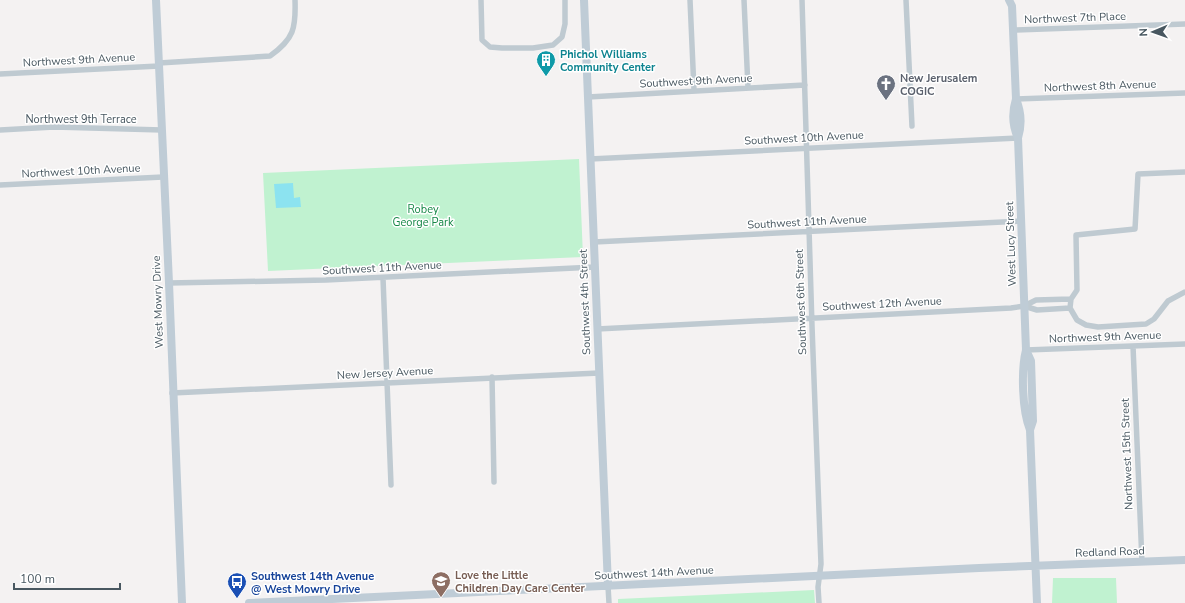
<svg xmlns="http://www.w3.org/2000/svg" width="1185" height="603" font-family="'Nunito Sans',sans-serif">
  <rect width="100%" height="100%" fill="#f4f2f2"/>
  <!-- green -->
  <path fill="#c0f2d0" d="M579,159L583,257L268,271L263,173Z
    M1053,578H1116L1117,603H1052Z
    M814,590L815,603H618V599Z"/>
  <!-- water -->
  <path fill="#8ce3f0" d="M293,183L294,198L300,197L301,207L276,208L274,184Z"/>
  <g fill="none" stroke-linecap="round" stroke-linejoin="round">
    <!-- street -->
    <path stroke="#bfcad1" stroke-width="5.5" d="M481,0L482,40L490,47L502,48H533L553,45L562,37L565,24V0
      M690,0L694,90
      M744,0L748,88
      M802,0L812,326L821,564L818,587L819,603
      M906,0L912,126
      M1013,30L1185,24
      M159,63L270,56C294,39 296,28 295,0
      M0,74L159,66
      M588,97L805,85
      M1016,99L1185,93
      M0,130L54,127L162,130
      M590,159L1018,138
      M1185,172L1138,174L1135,229L1076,235L1077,290L1071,299L1070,308L1077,320L1086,325L1098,327L1146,324L1154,319L1168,301L1185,292
      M0,185L163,177
      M594,242L1021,221
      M383,278L391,485
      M169,283L326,280L595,267
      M1024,306L1037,310L1070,308
      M597,329L1011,308L1024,306L1036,300L1071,299
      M1133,346L1142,562
      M1026,350L1185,344
      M492,377L494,482
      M172,393L599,373
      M608,586L609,603"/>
    <!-- secondary -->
    <path stroke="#bfccd6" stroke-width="8" d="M156,0L169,283L182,603
      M584,0L608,586
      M1009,0L1012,6L1016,99C1012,112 1012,125 1018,138L1026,350C1021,370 1022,410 1030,430L1037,603
      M1016,99C1021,111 1022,125 1018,138
      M1026,350L1031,361L1033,421L1030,430
      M249,603L979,568L1185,560"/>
  </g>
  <!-- icons -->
  <defs>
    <symbol id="building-pin" viewBox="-11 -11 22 30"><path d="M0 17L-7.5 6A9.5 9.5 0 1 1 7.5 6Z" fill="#0f9aa8" stroke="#fff"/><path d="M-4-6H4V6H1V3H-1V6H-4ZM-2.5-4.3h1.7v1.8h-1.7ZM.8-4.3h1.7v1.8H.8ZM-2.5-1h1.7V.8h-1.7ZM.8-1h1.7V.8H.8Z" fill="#fff"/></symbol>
    <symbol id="church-pin" viewBox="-11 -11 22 30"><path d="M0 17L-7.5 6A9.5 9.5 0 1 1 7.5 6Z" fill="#6b7280" stroke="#fff"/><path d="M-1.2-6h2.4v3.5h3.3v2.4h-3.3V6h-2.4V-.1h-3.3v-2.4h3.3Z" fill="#fff"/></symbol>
    <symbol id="school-pin" viewBox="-11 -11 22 30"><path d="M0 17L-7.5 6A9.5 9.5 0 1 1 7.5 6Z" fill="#8d6e63" stroke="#fff"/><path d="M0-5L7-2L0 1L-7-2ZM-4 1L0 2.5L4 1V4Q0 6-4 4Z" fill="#fff"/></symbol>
    <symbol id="bus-pin" viewBox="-11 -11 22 30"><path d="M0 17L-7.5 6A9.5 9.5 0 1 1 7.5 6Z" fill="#1a4fb4" stroke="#fff"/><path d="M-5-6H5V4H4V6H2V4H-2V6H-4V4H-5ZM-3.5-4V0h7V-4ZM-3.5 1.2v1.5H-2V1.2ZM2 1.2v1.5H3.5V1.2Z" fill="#fff"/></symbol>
  </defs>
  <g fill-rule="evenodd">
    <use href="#building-pin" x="535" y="49" width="22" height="30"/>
    <use href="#church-pin" x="875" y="73" width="22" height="30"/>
    <use href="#school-pin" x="430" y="570" width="22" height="30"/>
    <use href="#bus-pin" x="226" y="571" width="22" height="30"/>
  </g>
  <g text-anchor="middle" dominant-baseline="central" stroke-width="3" stroke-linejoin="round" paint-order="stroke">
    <!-- street labels -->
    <g font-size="11" fill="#485760" stroke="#fff">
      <text transform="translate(1075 18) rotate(-2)">Northwest 7th Place</text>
      <text transform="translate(79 60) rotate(-3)">Northwest 9th Avenue</text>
      <text transform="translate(696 81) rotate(-3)">Southwest 9th Avenue</text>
      <text transform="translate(1100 86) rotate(-2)">Northwest 8th Avenue</text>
      <text x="81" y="119">Northwest 9th Terrace</text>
      <text transform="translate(804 138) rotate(-3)">Southwest 10th Avenue</text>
      <text transform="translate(81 171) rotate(-3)">Northwest 10th Avenue</text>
      <text transform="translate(807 222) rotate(-3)">Southwest 11th Avenue</text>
      <text transform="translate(1011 244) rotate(-92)">West Lucy Street</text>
      <text transform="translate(382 268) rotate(-3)">Southwest 11th Avenue</text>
      <text transform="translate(158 302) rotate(-92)">West Mowry Drive</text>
      <text transform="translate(585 302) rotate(-92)">Southwest 4th Street</text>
      <text transform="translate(801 302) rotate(-92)">Southwest 6th Street</text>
      <text transform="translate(882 304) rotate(-3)">Southwest 12th Avenue</text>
      <text transform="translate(1105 337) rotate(-2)">Northwest 9th Avenue</text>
      <text transform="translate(385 373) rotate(-3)">New Jersey Avenue</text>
      <text transform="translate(1127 454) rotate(-92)">Northwest 15th Street</text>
      <text transform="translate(1110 552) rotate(-2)">Redland Road</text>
      <text transform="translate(654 573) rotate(-3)">Southwest 14th Avenue</text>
    </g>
    <!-- culture labels -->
    <g font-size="11" font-weight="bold" fill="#0d838f" stroke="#fff" text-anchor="start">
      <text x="560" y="54">Phichol Williams<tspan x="560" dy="13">Community Center</tspan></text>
    </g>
    <!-- worship labels -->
    <g font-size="11" font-weight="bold" fill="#5b616d" stroke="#fff" text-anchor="start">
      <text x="900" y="78">New Jerusalem<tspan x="900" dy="13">COGIC</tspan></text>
    </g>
    <!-- park labels -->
    <g font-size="11" fill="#148745" stroke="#fff">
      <text x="423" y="209">Robey<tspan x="423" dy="13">George Park</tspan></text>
    </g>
    <!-- education labels -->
    <g font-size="11" font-weight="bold" fill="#785e54" stroke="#fff" text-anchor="start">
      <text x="455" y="575">Love the Little<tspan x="455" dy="13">Children Day Care Center</tspan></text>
    </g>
    <!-- transit labels -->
    <g font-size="11" font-weight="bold" fill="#164399" stroke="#fff" text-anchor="start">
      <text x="251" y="576">Southwest 14th Avenue<tspan x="251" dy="13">@ West Mowry Drive</tspan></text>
    </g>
  </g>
  <!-- north arrow -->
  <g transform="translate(1153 32) rotate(268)" stroke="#ffffff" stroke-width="3" paint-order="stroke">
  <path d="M0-3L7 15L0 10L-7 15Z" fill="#485760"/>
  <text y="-6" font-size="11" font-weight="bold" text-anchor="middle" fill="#485760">N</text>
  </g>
  <!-- scale -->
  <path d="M14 583v6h106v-6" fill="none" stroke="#485760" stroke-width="2"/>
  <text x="20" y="583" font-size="12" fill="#485760" stroke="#ffffff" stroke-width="3" paint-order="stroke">100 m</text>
</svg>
